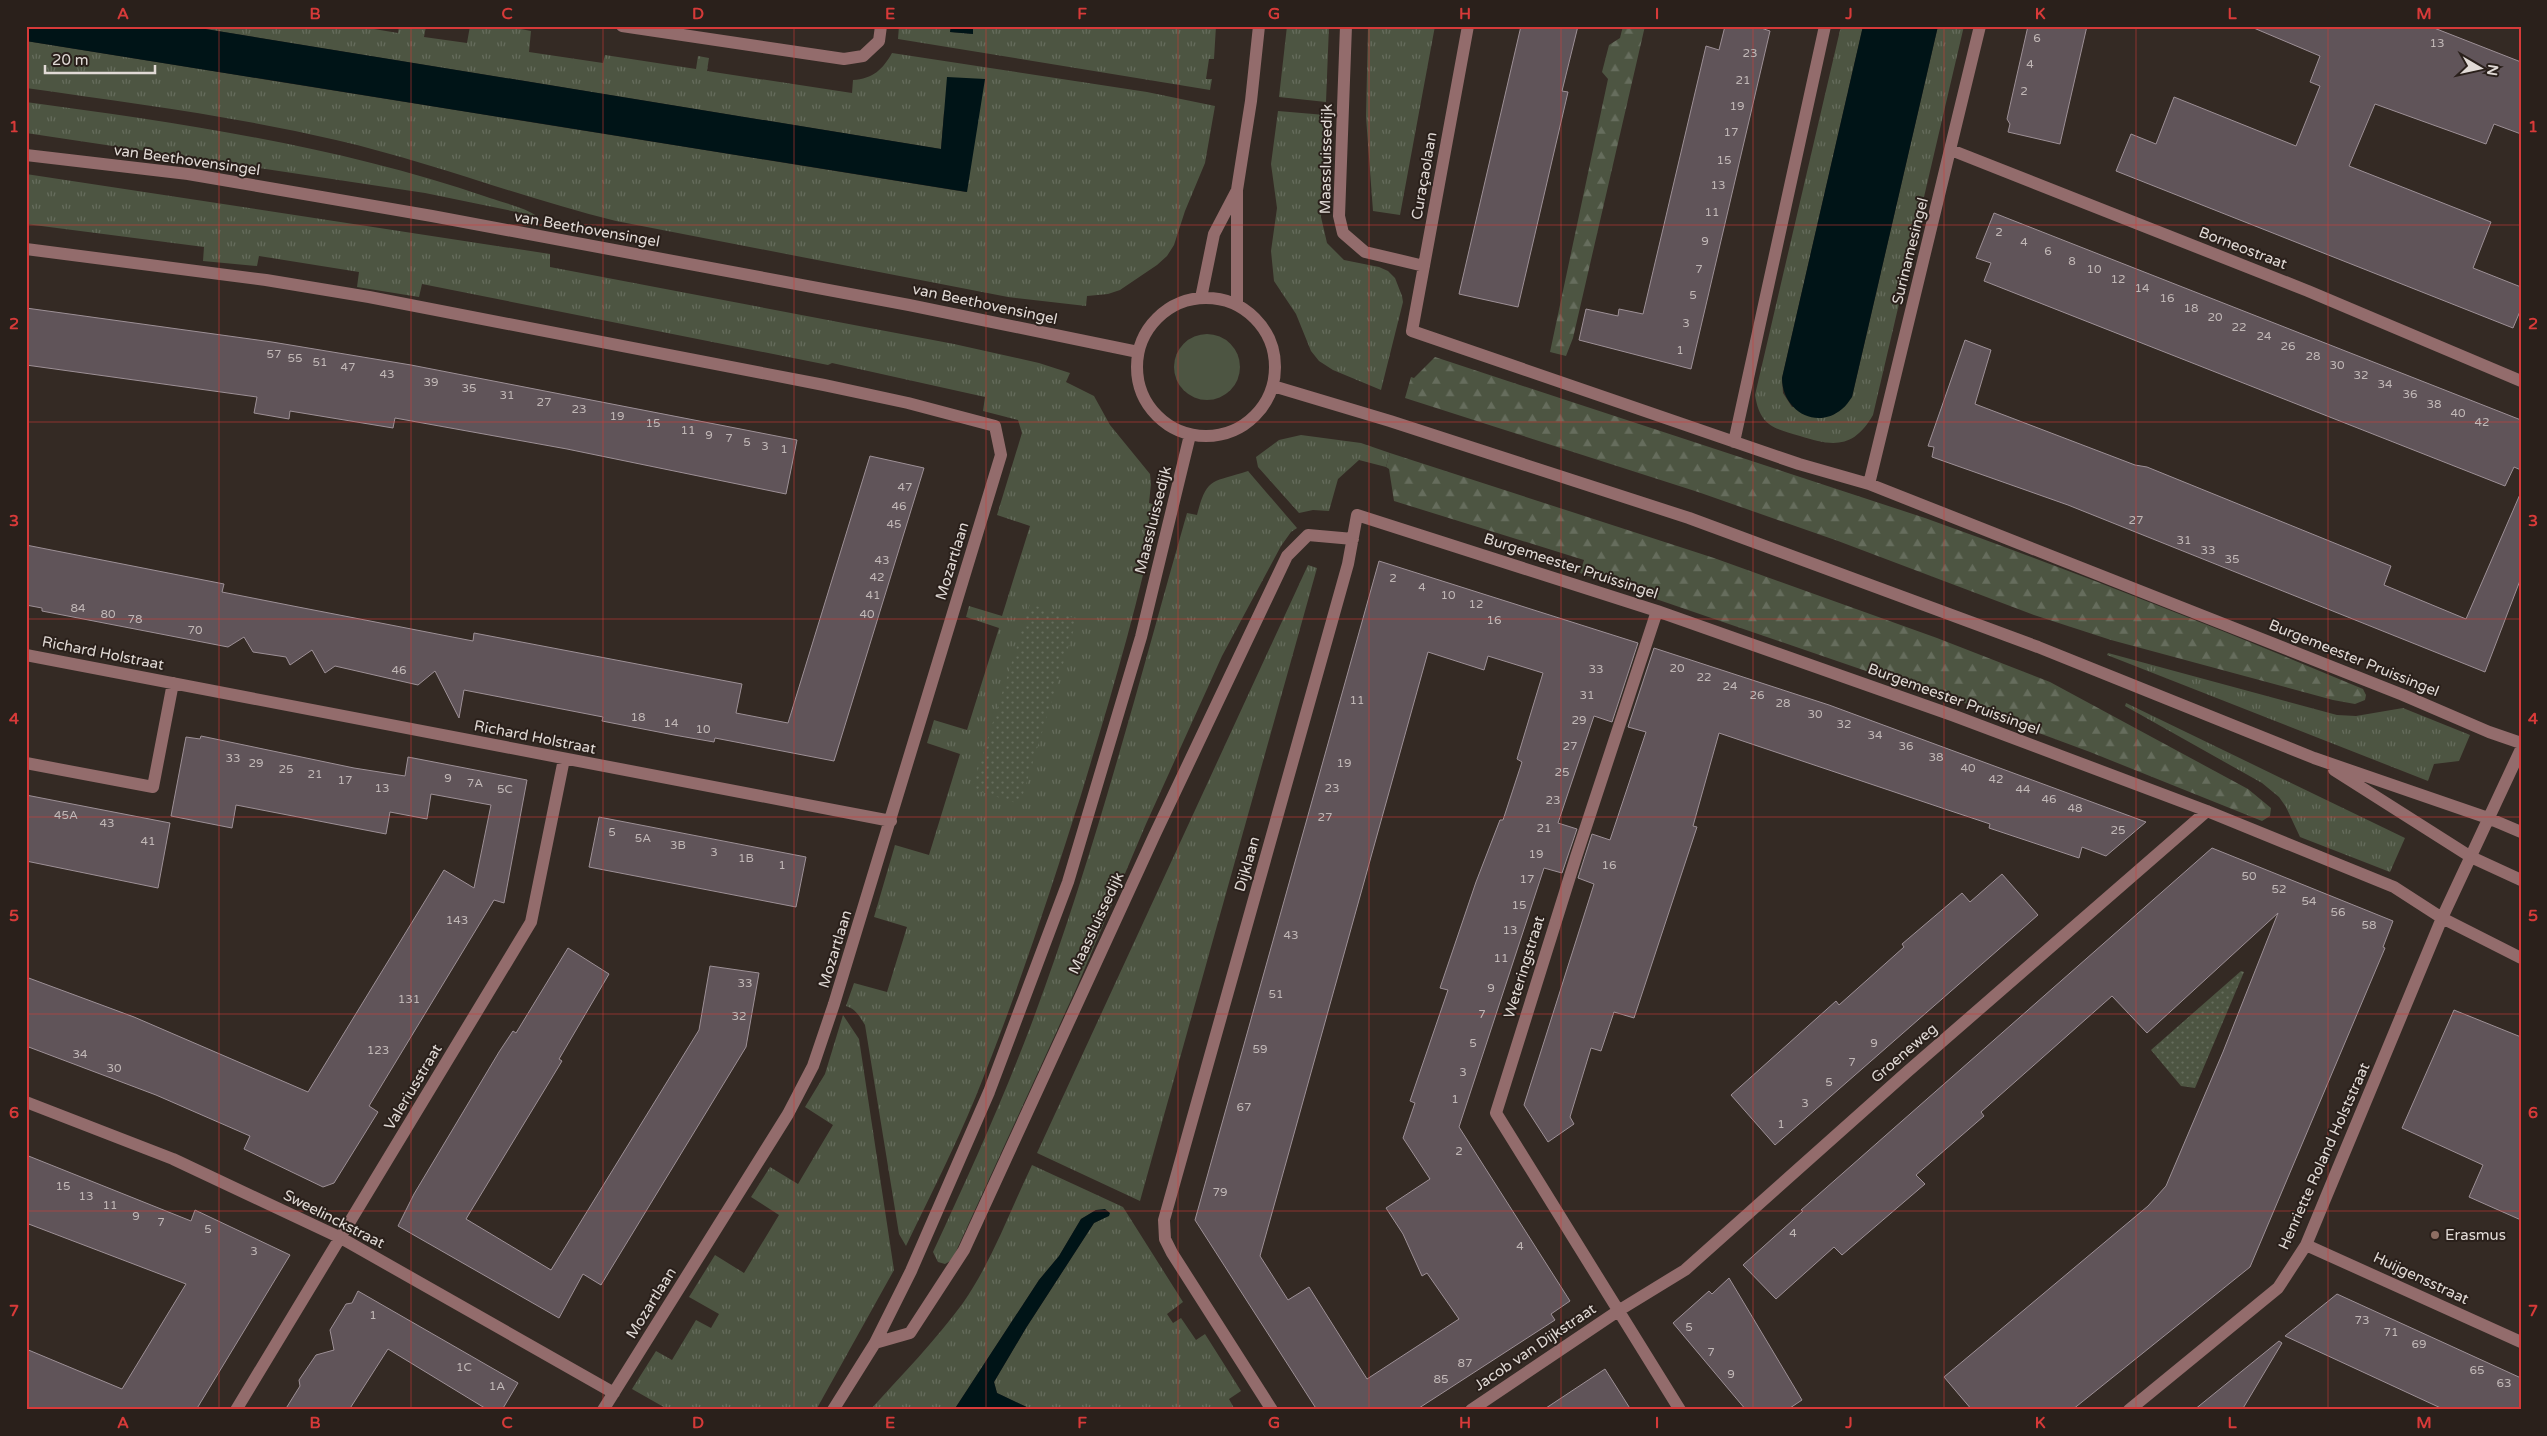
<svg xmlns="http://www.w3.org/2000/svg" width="2547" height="1436" font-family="'Varela Round',sans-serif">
  <defs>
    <pattern id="grass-tufts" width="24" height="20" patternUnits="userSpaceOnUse" patternTransform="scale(1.25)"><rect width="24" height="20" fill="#4d5542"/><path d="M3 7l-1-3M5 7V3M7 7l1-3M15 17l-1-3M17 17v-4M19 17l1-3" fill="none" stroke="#666d5d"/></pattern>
    <pattern id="forest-firs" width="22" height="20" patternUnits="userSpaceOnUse" patternTransform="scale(1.25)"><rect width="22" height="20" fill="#4d5542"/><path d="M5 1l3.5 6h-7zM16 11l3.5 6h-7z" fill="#666d5d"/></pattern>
    <pattern id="park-dots" width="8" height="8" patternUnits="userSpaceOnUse" patternTransform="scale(1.25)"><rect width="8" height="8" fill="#4d5542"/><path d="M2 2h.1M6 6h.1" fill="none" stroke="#666d5d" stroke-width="1.8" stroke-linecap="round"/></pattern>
  </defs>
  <rect width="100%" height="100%" fill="#342a24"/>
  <!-- grass -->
  <path fill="url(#grass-tufts)" d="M187,26H356L398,33L399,26H426L424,37L467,43L470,26H505L531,31L529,52L603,63L605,55L696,69L698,56L709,58L707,71L852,93L853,80C873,79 883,69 892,53L1147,92L1215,106L1205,163L1185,211L1174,245L1167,256L1157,265L1120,290L1108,294L1087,296L1086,306L1008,297L616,221C522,198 431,162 336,140C234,116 130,103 26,88V41L966,192L984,79L944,112L941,149Z
    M899,26H951L950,32L973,34V26H1216L1214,59H1209L1206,79H1212L1210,90L898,39Z
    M1287,26H1329L1326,102L1279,97Z
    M1368,26H1435L1400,215L1373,211L1366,117Z
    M1841,26H1863L1782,378L1783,393L1792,407L1852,397L1938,26H1964L1873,415C1854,448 1834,447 1800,436C1773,428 1760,426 1755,395Z
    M26,102C182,123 338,146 487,197C498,201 530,209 536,216L425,193L26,133Z
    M1278,111L1325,115L1321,217L1327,243L1344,260L1379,267L1388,271L1395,278L1402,296L1403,302L1381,390L1333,370L1319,361L1311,351L1296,314L1274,281L1271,251L1277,208L1271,164Z
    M26,174L550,254V267L954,344L1039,363L1070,373L1066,382L1094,396L1110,425L1150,474L1151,484L1149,503L1158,506C1139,604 1110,699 1081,795C1049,896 1016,997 976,1096C955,1147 930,1196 906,1246L899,1234L865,1025C860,1017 856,1009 846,1006L854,983L887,992L907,927L874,917L895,845L929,855L960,754L927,743L934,720L967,730L999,628L966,617L969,606L1002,616L1030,526L997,515L1022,433L1018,420L983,411L985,397L832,363L828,365L422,284L419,297L357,287L359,272L259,256L257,266L203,261L204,247L26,224Z
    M1301,435L1361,443L1390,453L1386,467L1359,460L1338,479L1329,511L1313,510L1299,513L1258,467L1256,457L1279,440Z
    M1248,471L1297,528L1291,532L1281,546L1222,656L1146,824L1076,989L952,1260L945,1264L938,1262L933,1252C968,1177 1002,1102 1031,1025C1094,857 1138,685 1187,513L1197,515C1207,476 1212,483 1248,471Z
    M1308,565L1317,568L1140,1201L1037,1153Z
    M2108,653L2337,715L2356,716L2403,708L2470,735L2459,761L2434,764L2428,781L2107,655Z
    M2126,703L2405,838L2390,872L2300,837L2286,807L2279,797L2262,783L2125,706Z
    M843,1015L859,1039L894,1270L816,1410H669L632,1389L656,1351L672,1360L696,1320L711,1328L719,1314L689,1297L715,1255L744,1273L779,1215L751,1197L770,1167L798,1184L833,1125L805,1107L825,1074Z
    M1032,1165L1123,1207L1183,1302L1167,1314L1173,1323L1181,1318L1196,1340L1205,1334L1241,1391L1229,1399L1235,1410H1033L997,1393L994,1382L1026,1328L1094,1223L1102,1219L1105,1210H1096L1081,1219L1059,1256L1039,1280L954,1410H870C902,1375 935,1341 963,1303C992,1261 1010,1211 1032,1165Z"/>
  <!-- forest -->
  <path fill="url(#forest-firs)" d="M1623,26H1645L1573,338L1566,356L1550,352L1608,79L1602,72L1609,45L1620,38Z
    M1435,357L1925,518C2072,571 2218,628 2363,689L2366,695L2365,700L2355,704L2333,700L2111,640L2034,615L1838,541L1698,492L1405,398L1411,377L1414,378Z
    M1390,453L1714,558L1937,638L2050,682L2248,789L2271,808L2270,816L2262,821L2090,752L1977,710L1976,707L1939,694L1936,695L1580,573L1584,560L1394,501L1389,469L1386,467Z"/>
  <!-- park -->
  <path fill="url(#park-dots)" d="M1030,604L1077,619L1020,804L972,789Z
    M2241,971L2244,972L2195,1088L2181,1086L2151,1050Z"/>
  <!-- garden -->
  <path fill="#4d5542" d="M1174 367a33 33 0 1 1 66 0a33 33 0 1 1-66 0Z"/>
  <!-- water -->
  <path fill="#001417" d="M26,26H187L941,149L947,77L985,79L967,192L26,41Z
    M951,26H973V34L950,32Z
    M1863,26H1938L1852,397C1849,401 1846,406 1842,409C1816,431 1782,410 1782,378Z
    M1105,1209L1110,1213L1109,1216L1094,1223L1026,1328L994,1382L997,1393L1033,1410H954L1039,1280L1059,1256L1081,1219L1096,1210Z"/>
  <!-- building -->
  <path fill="#605459" stroke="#9d9096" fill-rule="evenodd" d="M1521,26H1578L1562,91L1568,92L1518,307L1459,294Z
    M1725,26H1755L1770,31L1691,369L1579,340L1586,309L1618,316L1619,309L1643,314L1706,46L1719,50Z
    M2028,26H2087L2060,144L2008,132L2010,124L2007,119Z
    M2249,26H2429L2521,62V134L2494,124L2486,144L2375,104L2349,166L2491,222L2473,268L2521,287V309L2513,328L2116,171L2131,134L2156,144L2174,97L2296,146L2320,86L2310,82L2320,56Z
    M1994,213L2521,420V470L2514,467L2505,486L1984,281L1991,263L1976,258Z
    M26,308L272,342L411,365L797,440L786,494L567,449L395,418L393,428L290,411L289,419L254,413L257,397L26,365Z
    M1965,340L1991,350L1975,404L2135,465L2147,467L2391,566L2384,585L2466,619L2521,492V578L2485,672L2068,505L1932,457L1934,447L1928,446Z
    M870,456L924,468L834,761L715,738L714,742L674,735L602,721L603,717L464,690L459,718L435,671L418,685L335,666L325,673L312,650L290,665L286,657L253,652L244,637L228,647L42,611V608L26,605V545L224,584L222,592L293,606L473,641L474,633L742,684L736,713L788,723Z
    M1379,561L1638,643L1612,722L1594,716L1558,823L1577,829L1562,873L1544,868L1459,1127L1570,1301L1551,1314L1555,1320L1416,1410H1317L1195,1220ZM1428,652L1484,670L1488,656L1543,673L1517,759L1522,762L1503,820H1500L1476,882L1440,988L1448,990L1410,1101L1415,1103L1403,1138L1430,1179L1386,1208L1403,1234L1422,1276L1427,1273L1459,1319L1367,1379L1309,1287L1288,1300L1260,1256Z
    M1654,648L1829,705L2146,822L2106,856L2082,847L2079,858L1989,828L1990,824L1942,808L1719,733L1693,826L1697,827L1634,1018L1614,1012L1601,1051L1591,1048L1570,1117L1574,1124L1548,1142L1524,1105L1594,884L1578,878L1584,859L1592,834L1610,840L1646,732L1628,727Z
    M201,736L354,768L405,776L408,757L527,780L504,903L494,900L369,1106L378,1112L334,1183L323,1187L244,1149L250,1136L156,1095L26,1046V977L134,1017L308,1092L444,870L474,888L491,805L431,794L427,819L390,812L386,834L236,805L232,828L171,816L186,737L200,739Z
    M26,795L170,823L158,888L26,861Z
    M599,817L806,857L796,907L589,867Z
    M2212,848L2393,921L2383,947L2385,948L2250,1267L2072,1410H1972L1944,1377L2148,1206L2166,1186L2223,1052L2278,913L2147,1033L2112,996L1981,1112L1984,1116L1916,1175L1925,1184L1842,1255L1834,1247L1776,1299L1743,1265L1803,1211L1801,1210Z
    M2002,874L2038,915L1775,1145L1731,1095L1836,1001L1839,1005L1904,947L1902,944L1962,893L1970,902Z
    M568,948L609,974L559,1059L562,1061L466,1219L551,1270L699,1030L710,966L759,973L746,1047L601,1285L583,1274L559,1318L398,1226L414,1194L499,1052L513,1031L516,1033Z
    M2454,1010L2521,1037V1220L2469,1197L2483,1165L2402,1128Z
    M26,1155L191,1221L195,1210L290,1255L196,1410H26V1349L122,1389L186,1284L26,1223Z
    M1729,1278L1802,1400L1787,1410H1746L1673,1323L1709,1291L1712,1294Z
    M358,1291L518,1383L502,1410H488L388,1349L349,1410H285L300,1386L299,1380L316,1355L334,1350L330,1330L346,1304L352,1303Z
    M2337,1294L2521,1378V1410H2445L2285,1336Z
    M2279,1341L2282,1343L2242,1410H2194Z
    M1605,1369L1631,1410H1543Z"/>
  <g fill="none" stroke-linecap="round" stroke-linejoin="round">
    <!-- minor -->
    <path stroke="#936c6c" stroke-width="12" d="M622,26L844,59L863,56L879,41L881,26
      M1346,26L1339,216L1343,233L1365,252L1424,266
      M1468,26L1412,331L1799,464L1869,484L2403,695L2489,732L2521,743
      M1951,150L2308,291L2521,381
      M26,155L188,174L432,216L909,305L1138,352
      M26,249L266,280L369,297L824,385L908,403L995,426L1001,455L834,1004L813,1066L788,1114L603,1410
      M1137 367a69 69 0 1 1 138 0a69 69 0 1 1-138 0Z
      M1201,298L1214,234L1236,192
      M1237,305V190L1251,101L1259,26
      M1273,386L1390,421L1689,518L2038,647L2314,758L2488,818L2521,832
      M1734,442L1825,26
      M1869,484L1980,26
      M1657,611L1576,857L1496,1113L1680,1410
      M26,655L891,821
      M26,763L153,787L173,683
      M2334,770L2471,857L2521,880
      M26,1102L173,1159L341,1238L614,1393
      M2306,1245L2521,1342
      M875,1343L910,1333L964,1250L1155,834L1287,556L1308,535L1353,539
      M236,1410L531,922L564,759
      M833,1410L875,1343L911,1271L989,1092L1068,882L1141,637L1190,435
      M1272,1410L1172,1253L1165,1239L1164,1220L1348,564L1357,515L1657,611L1952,715L2207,811L2394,887L2442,918L2521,958
      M1471,1410L1618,1311L1685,1270L1907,1072L2207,811
      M2129,1410L2278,1288L2306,1245L2442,918L2521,749"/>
  </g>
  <!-- grid -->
  <path fill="none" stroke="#d73a39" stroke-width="1" stroke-opacity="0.55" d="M219,26V1410M411,26V1410M603,26V1410M794,26V1410M986,26V1410M1178,26V1410M1369,26V1410M1561,26V1410M1753,26V1410M1944,26V1410M2136,26V1410M2328,26V1410M26,225H2521M26,422H2521M26,619H2521M26,817H2521M26,1014H2521M26,1211H2521"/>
  <!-- markers -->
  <circle fill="#8d6e63" stroke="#2a201b" stroke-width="2" cx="2435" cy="1235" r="5"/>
  <g text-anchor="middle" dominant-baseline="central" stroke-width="4" stroke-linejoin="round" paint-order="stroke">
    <!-- number labels -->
    <g font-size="12" fill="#c1b8b7">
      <text x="2037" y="38">6</text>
      <text x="2437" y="43">13</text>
      <text x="1750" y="53">23</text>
      <text x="2030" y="64">4</text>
      <text x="1743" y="80">21</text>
      <text x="2024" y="91">2</text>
      <text x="1737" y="106">19</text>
      <text x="1731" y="132">17</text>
      <text x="1724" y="160">15</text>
      <text x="1718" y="185">13</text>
      <text x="1712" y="212">11</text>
      <text x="1999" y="232">2</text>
      <text x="1705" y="241">9</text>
      <text x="2024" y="242">4</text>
      <text x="2048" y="251">6</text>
      <text x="2072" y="261">8</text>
      <text x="1699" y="269">7</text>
      <text x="2094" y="269">10</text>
      <text x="2118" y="279">12</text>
      <text x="2142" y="288">14</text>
      <text x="1693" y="295">5</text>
      <text x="2167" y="298">16</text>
      <text x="2191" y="308">18</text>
      <text x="2215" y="317">20</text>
      <text x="1686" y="323">3</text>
      <text x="2239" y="327">22</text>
      <text x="2264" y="336">24</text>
      <text x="2288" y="346">26</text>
      <text x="1680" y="350">1</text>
      <text x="274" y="354">57</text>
      <text x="2313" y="356">28</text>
      <text x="295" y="358">55</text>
      <text x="320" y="362">51</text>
      <text x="2337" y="365">30</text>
      <text x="348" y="367">47</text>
      <text x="387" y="374">43</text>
      <text x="2361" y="375">32</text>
      <text x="431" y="382">39</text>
      <text x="2385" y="384">34</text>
      <text x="469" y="388">35</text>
      <text x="2410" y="394">36</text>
      <text x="507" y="395">31</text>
      <text x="544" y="402">27</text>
      <text x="2434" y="404">38</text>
      <text x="579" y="409">23</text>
      <text x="2458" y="413">40</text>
      <text x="617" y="416">19</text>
      <text x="2482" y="422">42</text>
      <text x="653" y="423">15</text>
      <text x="688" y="430">11</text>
      <text x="709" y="435">9</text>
      <text x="729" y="438">7</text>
      <text x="747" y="442">5</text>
      <text x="765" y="446">3</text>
      <text x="784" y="449">1</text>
      <text x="905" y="487">47</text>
      <text x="899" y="506">46</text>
      <text x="2136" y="520">27</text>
      <text x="894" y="524">45</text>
      <text x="2184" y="540">31</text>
      <text x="2208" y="550">33</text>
      <text x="2232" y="559">35</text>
      <text x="882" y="560">43</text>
      <text x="877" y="577">42</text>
      <text x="1393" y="578">2</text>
      <text x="1422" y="587">4</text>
      <text x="873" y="595">41</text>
      <text x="1448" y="595">10</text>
      <text x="1476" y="604">12</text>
      <text x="78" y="608">84</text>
      <text x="108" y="614">80</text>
      <text x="867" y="614">40</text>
      <text x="135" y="619">78</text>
      <text x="1494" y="620">16</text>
      <text x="195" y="630">70</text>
      <text x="1677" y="668">20</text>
      <text x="1596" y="669">33</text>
      <text x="399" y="670">46</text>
      <text x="1704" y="677">22</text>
      <text x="1730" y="686">24</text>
      <text x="1587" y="695">31</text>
      <text x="1757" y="695">26</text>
      <text x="1357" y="700">11</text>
      <text x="1783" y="703">28</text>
      <text x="1815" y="714">30</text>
      <text x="638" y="717">18</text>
      <text x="1579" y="720">29</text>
      <text x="671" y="723">14</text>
      <text x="1844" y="724">32</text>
      <text x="703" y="729">10</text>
      <text x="1875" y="735">34</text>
      <text x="1570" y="746">27</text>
      <text x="1906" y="746">36</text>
      <text x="1936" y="757">38</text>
      <text x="233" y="758">33</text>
      <text x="256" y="763">29</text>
      <text x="1344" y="763">19</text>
      <text x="1968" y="768">40</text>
      <text x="286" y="769">25</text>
      <text x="1562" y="772">25</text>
      <text x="315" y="774">21</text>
      <text x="448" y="778">9</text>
      <text x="1996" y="779">42</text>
      <text x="345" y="780">17</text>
      <text x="475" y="783">7A</text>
      <text x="382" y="788">13</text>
      <text x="1332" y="788">23</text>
      <text x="505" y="789">5C</text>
      <text x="2023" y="789">44</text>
      <text x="2049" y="799">46</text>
      <text x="1553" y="800">23</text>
      <text x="2075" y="808">48</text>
      <text x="66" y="815">45A</text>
      <text x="1325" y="817">27</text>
      <text x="107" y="823">43</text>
      <text x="1544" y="828">21</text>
      <text x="2118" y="830">25</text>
      <text x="612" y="832">5</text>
      <text x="643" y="838">5A</text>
      <text x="148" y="841">41</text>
      <text x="678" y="845">3B</text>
      <text x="714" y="852">3</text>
      <text x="1536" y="854">19</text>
      <text x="746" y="858">1B</text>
      <text x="782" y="865">1</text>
      <text x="1609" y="865">16</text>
      <text x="2249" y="876">50</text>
      <text x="1527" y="879">17</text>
      <text x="2279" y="889">52</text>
      <text x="2309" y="901">54</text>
      <text x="1519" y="905">15</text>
      <text x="2338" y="912">56</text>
      <text x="457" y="920">143</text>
      <text x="2369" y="925">58</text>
      <text x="1510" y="930">13</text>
      <text x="1291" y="935">43</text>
      <text x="1501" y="958">11</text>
      <text x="745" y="983">33</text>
      <text x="1491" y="988">9</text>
      <text x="1276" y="994">51</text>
      <text x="409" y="999">131</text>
      <text x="1482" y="1014">7</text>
      <text x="739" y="1016">32</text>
      <text x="1473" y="1043">5</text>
      <text x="1874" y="1043">9</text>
      <text x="1260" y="1049">59</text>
      <text x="378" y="1050">123</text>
      <text x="80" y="1054">34</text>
      <text x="1852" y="1062">7</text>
      <text x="114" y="1068">30</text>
      <text x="1463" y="1072">3</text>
      <text x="1829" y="1082">5</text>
      <text x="1455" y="1099">1</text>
      <text x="1805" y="1103">3</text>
      <text x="1244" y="1107">67</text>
      <text x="1781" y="1124">1</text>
      <text x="1459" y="1151">2</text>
      <text x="63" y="1186">15</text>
      <text x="1220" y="1192">79</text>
      <text x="86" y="1196">13</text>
      <text x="110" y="1205">11</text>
      <text x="136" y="1216">9</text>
      <text x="161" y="1222">7</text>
      <text x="208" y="1229">5</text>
      <text x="1793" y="1233">4</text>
      <text x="1520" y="1246">4</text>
      <text x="254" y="1251">3</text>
      <text x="373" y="1315">1</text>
      <text x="2362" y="1320">73</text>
      <text x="1689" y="1327">5</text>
      <text x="2391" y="1332">71</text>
      <text x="2419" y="1344">69</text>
      <text x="1711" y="1352">7</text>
      <text x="1465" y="1363">87</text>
      <text x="464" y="1367">1C</text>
      <text x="2477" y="1370">65</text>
      <text x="1731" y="1374">9</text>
      <text x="1441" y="1379">85</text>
      <text x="2504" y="1383">63</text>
      <text x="497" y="1386">1A</text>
    </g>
    <!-- street labels -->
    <g font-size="15" fill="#e1dad6" stroke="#2a201b">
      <text transform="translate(1326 159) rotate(-89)">Maassluissedijk</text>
      <text transform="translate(187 160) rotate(8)">van Beethovensingel</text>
      <text transform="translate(1424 176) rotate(-80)">Curaçaolaan</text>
      <text transform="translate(587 229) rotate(10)">van Beethovensingel</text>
      <text transform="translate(2243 248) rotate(21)">Borneostraat</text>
      <text transform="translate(1910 251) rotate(-76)">Surinamesingel</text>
      <text transform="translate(985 304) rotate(12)">van Beethovensingel</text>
      <text transform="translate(1153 520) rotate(-76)">Maassluissedijk</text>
      <text transform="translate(952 561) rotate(-73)">Mozartlaan</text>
      <text transform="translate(1571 566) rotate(18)">Burgemeester Pruissingel</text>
      <text transform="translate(103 653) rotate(11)">Richard Holstraat</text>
      <text transform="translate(2354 658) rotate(22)">Burgemeester Pruissingel</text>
      <text transform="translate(1954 699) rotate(20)">Burgemeester Pruissingel</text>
      <text transform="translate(535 737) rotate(11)">Richard Holstraat</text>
      <text transform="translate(1247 864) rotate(-74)">Dijklaan</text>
      <text transform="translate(1096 923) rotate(-65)">Maassluissedijk</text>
      <text transform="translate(835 949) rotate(-73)">Mozartlaan</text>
      <text transform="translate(1524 967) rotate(-73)">Weteringstraat</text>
      <text transform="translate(1904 1053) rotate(-41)">Groeneweg</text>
      <text transform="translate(413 1087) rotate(-59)">Valeriusstraat</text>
      <text transform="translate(2324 1156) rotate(-66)">Henriette Roland Holststraat</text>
      <text transform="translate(334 1219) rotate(27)">Sweelinckstraat</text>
      <text transform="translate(2421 1278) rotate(25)">Huijgensstraat</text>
      <text transform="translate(651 1303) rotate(-58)">Mozartlaan</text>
      <text transform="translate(1535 1347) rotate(-34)">Jacob van Dijkstraat</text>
    </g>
    <!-- poi labels -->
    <g font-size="15" fill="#e1dad6" stroke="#2a201b" text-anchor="start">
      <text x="2445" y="1235">Erasmus</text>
    </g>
  </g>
  <!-- border -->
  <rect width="2547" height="1436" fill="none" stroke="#2a201b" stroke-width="55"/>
  <!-- north arrow -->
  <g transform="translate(2480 68) rotate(99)" stroke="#2a201b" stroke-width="4" paint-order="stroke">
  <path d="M0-4L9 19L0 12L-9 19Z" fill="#e1dad6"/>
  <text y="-8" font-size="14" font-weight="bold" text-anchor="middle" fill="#e1dad6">N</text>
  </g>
  <!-- scale -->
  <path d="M45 65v8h110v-8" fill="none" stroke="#e1dad6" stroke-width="2.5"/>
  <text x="52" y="65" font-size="15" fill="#e1dad6" stroke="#2a201b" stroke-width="4" paint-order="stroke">20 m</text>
  <rect x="28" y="28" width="2492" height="1380" fill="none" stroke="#d73a39" stroke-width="2"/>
  <g font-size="16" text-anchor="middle" font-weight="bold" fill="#d73a39">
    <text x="123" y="19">A</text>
    <text x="315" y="19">B</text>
    <text x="507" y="19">C</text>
    <text x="698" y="19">D</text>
    <text x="890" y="19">E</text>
    <text x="1082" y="19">F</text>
    <text x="1274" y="19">G</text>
    <text x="1465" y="19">H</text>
    <text x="1657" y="19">I</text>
    <text x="1849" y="19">J</text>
    <text x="2040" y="19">K</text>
    <text x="2232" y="19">L</text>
    <text x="2424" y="19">M</text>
    <text x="14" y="132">1</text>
    <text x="2533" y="132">1</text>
    <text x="14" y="329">2</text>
    <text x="2533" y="329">2</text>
    <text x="14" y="526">3</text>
    <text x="2533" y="526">3</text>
    <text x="14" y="724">4</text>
    <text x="2533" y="724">4</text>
    <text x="14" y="921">5</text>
    <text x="2533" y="921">5</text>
    <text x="14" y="1118">6</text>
    <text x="2533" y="1118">6</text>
    <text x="14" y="1316">7</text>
    <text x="2533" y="1316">7</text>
    <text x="123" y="1428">A</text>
    <text x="315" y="1428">B</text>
    <text x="507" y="1428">C</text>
    <text x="698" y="1428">D</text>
    <text x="890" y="1428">E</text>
    <text x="1082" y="1428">F</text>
    <text x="1274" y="1428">G</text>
    <text x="1465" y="1428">H</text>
    <text x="1657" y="1428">I</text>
    <text x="1849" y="1428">J</text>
    <text x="2040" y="1428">K</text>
    <text x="2232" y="1428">L</text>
    <text x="2424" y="1428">M</text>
  </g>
</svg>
